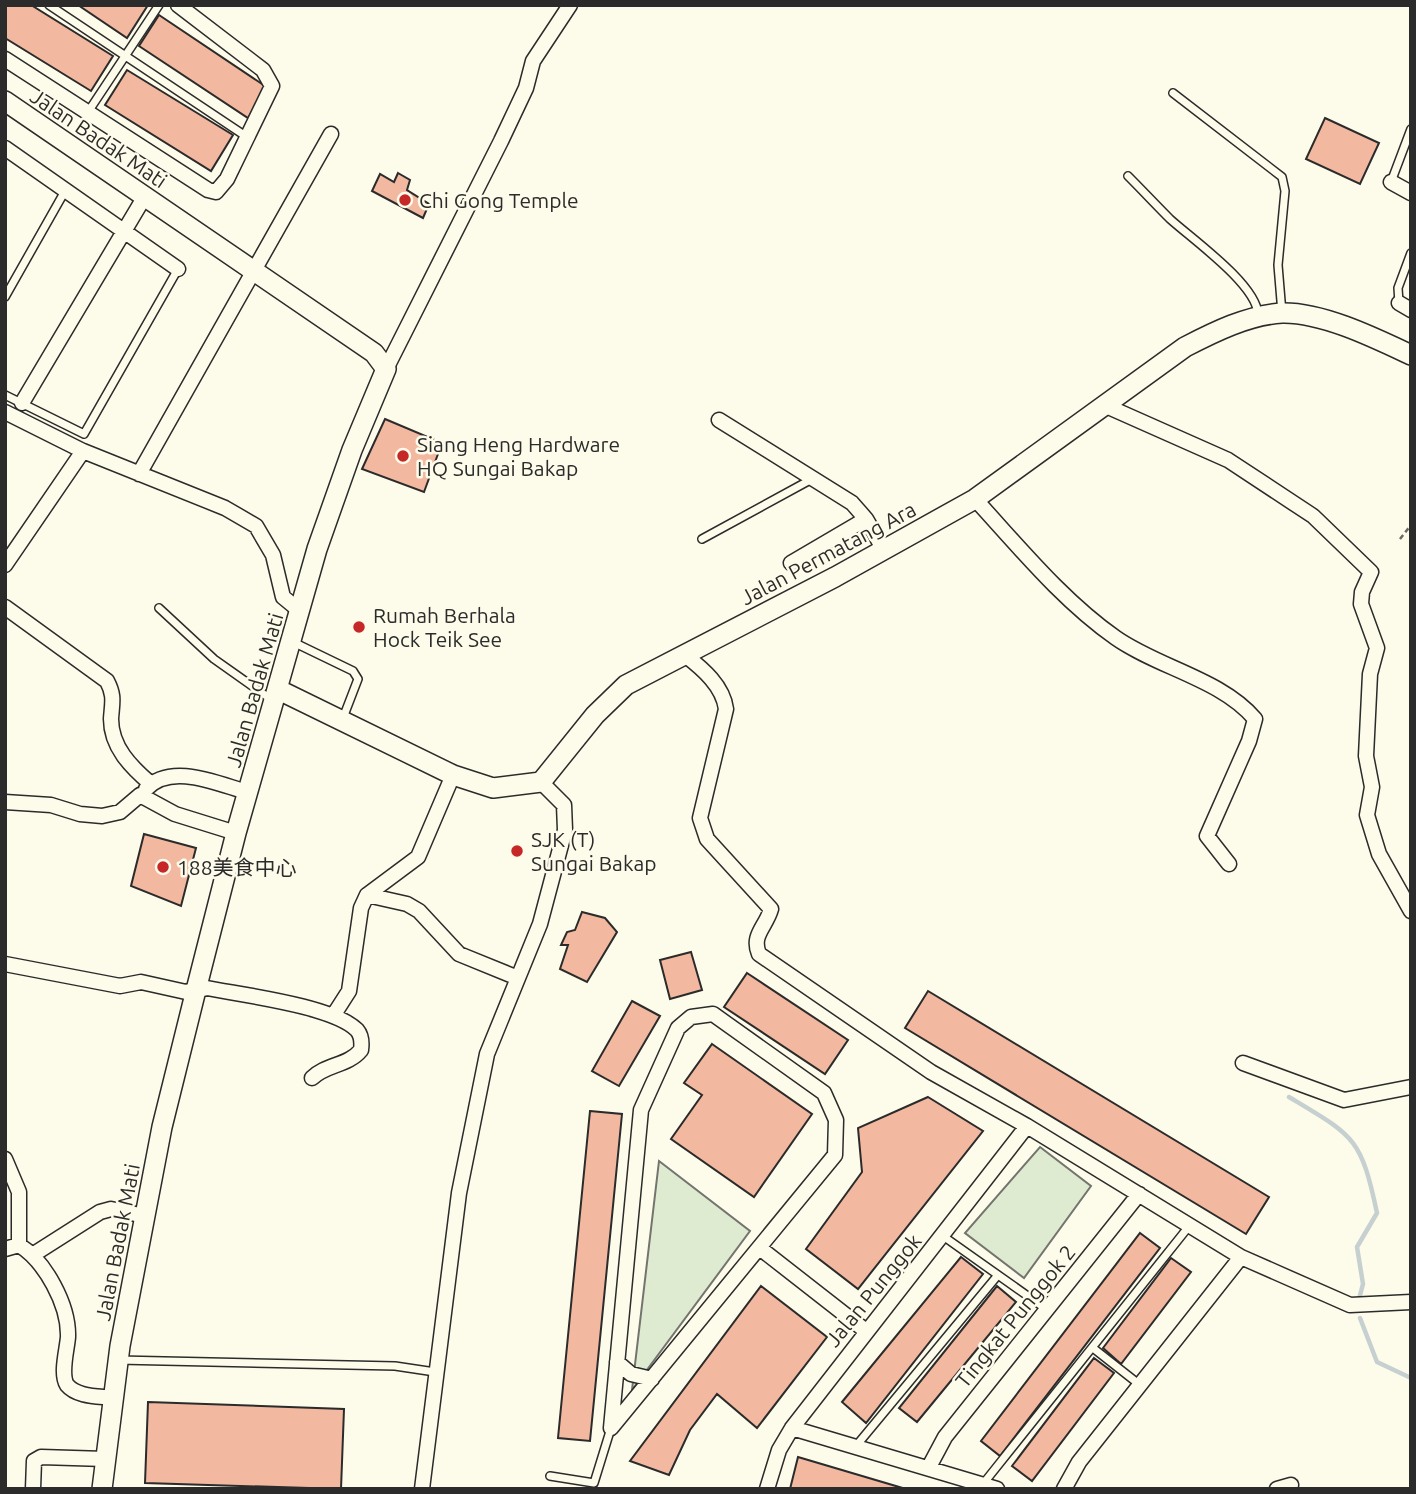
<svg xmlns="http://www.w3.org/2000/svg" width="1416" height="1494" font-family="Ubuntu,'Noto Sans SC',sans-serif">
  <rect width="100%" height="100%" fill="#fdfbea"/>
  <!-- green -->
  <path fill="#deebd1" stroke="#74746e" stroke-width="2" d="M1040,1147L1091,1186L1024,1278L965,1233Z
    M659,1161L750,1231L632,1390Z"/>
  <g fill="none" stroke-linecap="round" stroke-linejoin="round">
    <!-- stream -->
    <path stroke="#c7d0d0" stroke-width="4.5" d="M1289,1097C1354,1136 1361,1137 1377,1213L1357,1247L1363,1284L1359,1299
      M1360,1318L1377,1362L1411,1378"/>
  </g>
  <!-- building -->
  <path fill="#f2b8a0" stroke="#2b2b2b" stroke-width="2" d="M5,5H31L113,56L91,91L5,38Z
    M78,5H148L127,38Z
    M159,15L268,88L248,118L139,46Z
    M127,70L233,135L211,171L105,105Z
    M1325,118L1379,143L1360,184L1306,159Z
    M398,173L410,180L407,190L429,204L423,218L372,191L380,174L394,182Z
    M385,419L442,443L424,492L362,469Z
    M144,834L196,848L181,906L131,886Z
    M582,912L605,918L617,932L587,982L560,969L568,945H561L567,932L575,930Z
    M691,952L702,990L670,999L660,960Z
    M747,973L848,1040L825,1074L724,1007Z
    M928,991L1269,1197L1246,1234L905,1028Z
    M632,1001L660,1016L619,1086L592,1071Z
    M712,1044L812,1114L754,1197L671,1139L702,1095L684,1083Z
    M928,1097L983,1131L858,1289L806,1249L862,1172L858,1128Z
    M590,1111L622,1114L590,1441L558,1438Z
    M1140,1233L1160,1248L1000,1456L981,1441Z
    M961,1257L983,1274L866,1423L842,1402Z
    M1171,1258L1191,1272L1121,1364L1103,1348Z
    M761,1286L827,1337L757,1428L717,1394L690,1430L669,1475L630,1461Z
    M997,1286L1016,1302L917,1422L899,1408Z
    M1094,1358L1114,1373L1032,1481L1012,1466Z
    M148,1402L344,1409L341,1489L145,1483Z
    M798,1457L906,1489H790Z"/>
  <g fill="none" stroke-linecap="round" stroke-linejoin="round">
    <defs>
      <path id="service" d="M49,5L247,137
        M1173,93L1282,177L1285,191L1278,265L1282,313
        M88,112L159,5
        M1128,176C1142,190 1156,205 1170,219C1192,239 1256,284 1258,314
        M1391,182L1411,129
        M5,297L65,191
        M1399,303L1398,288L1411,253
        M5,395L84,434L178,269
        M702,539L812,479
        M159,608L214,659L272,700
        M293,642L353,671L358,679L343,718
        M943,1236L1046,1309
        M1093,1348L1140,1385
        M118,1360L395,1366L435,1372
        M856,1446L998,1275
        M550,1476L594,1483L611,1428
        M983,1484L1190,1225"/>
      <path id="minor" d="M5,59L208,190L216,192L227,179L272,86L263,70L178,5
        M5,148L178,269
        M1391,182L1411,193
        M1399,303L1411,310
        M386,369L501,141L526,88L533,61L570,5
        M22,403L145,196
        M1104,405L1228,460L1313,516L1371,572L1362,592L1361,604L1377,648L1370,674L1366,756L1372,787L1367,815L1379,854L1411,911
        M5,412L83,451
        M719,420L852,503L866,519L884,550
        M139,474L331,134
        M975,499C1019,547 1063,601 1116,638C1159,668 1221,679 1255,719L1249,741L1207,836L1229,864
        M791,563L866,519
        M5,565L83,451L225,508L256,526L273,555L283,597L300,611
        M5,607L107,681C115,696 112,703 111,719C111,747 131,767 151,784
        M685,655C703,669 723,686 726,709L700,818L707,839L771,909C766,927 751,935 759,954L931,1072L1027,1126L1241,1257L1079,1462L1064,1489
        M146,789C171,762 218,784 247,792
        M5,802L51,805L80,814L102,816L120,812L140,795L175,814L236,833
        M367,895L407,904L419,911L459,954L518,978
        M5,964L120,986L141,982L186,992L207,988C242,995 333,1006 357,1030C362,1036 362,1043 361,1050C348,1066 326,1064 312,1078
        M713,1014L824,1093L836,1120L835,1155L611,1428L641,1110L678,1028L691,1017Z
        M333,1016L349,991L361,908L367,895L418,857L453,775
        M1243,1063L1344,1100L1411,1087
        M5,1159L19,1192V1245
        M5,1249L19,1245C45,1261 69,1305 68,1337C67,1350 60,1374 67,1385C77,1397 98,1396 113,1398
        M761,1249L866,1331
        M34,1254L100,1212L111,1209L145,1216
        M1241,1257L1350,1305L1411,1302
        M617,1362L631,1374L652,1379
        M792,1428L997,1489
        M929,1467L945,1437L1139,1194
        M33,1489L34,1461L41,1457L105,1459
        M422,1489L459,1193L487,1054L540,924L565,830L564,805L541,782
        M767,1489L779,1450L792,1428L1027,1126
        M1277,1489L1291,1485"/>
      <path id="secondary" d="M5,101L374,353L386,369L352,450L317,549L236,833L196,990L162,1127L120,1346L102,1489
        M279,690L453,775L493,788L541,782L595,715L626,685L835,577L975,499L1185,347C1214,332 1248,315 1282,313C1322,312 1375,338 1411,355"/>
    </defs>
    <!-- service casing -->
    <use href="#service" stroke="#2b2b2b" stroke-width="10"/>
    <!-- minor casing -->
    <use href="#minor" stroke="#2b2b2b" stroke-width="17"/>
    <!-- secondary casing -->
    <use href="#secondary" stroke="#2b2b2b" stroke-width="22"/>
    <!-- path -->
    <path stroke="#6a6964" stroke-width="2.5" stroke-dasharray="5 3.5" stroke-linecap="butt" d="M1400,539L1411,525"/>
    <!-- service -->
    <use href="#service" stroke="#fdfbea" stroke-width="7"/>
    <!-- minor -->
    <use href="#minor" stroke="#fdfbea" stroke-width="14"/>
    <!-- secondary -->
    <use href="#secondary" stroke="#fdfbea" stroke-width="19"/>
  </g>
  <!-- markers -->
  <g fill="#c62828" stroke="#fdfbea" stroke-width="2.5">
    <circle cx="405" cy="200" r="7"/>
    <circle cx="403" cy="456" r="7"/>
    <circle cx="359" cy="627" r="7"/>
    <circle cx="517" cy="851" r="7"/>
    <circle cx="163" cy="867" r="7"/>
  </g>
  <g text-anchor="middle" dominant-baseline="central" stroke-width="5" stroke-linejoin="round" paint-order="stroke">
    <!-- street labels -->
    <g font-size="21" fill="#2b2b2b" stroke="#fdfbea">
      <text transform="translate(99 138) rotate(34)">Jalan Badak Mati</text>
      <text transform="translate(828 553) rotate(-28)">Jalan Permatang Ara</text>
      <text transform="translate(254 690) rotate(-74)">Jalan Badak Mati</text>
      <text transform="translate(117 1242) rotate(-79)">Jalan Badak Mati</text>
      <text transform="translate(873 1290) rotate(-51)">Jalan Punggok</text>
      <text transform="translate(1015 1316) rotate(-51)">Tingkat Punggok 2</text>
    </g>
    <!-- poi labels -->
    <g font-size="21" fill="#2b2b2b" stroke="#fdfbea" text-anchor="start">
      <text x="419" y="200">Chi Gong Temple</text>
      <text x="417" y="444">Siang Heng Hardware<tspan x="417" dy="24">HQ Sungai Bakap</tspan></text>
      <text x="373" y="615">Rumah Berhala<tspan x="373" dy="24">Hock Teik See</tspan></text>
      <text x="531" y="839">SJK (T)<tspan x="531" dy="24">Sungai Bakap</tspan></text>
      <text x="177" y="867">188美食中心</text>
    </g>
  </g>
  <!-- border -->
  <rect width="1416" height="1494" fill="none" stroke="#2b2b2b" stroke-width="14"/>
</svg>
